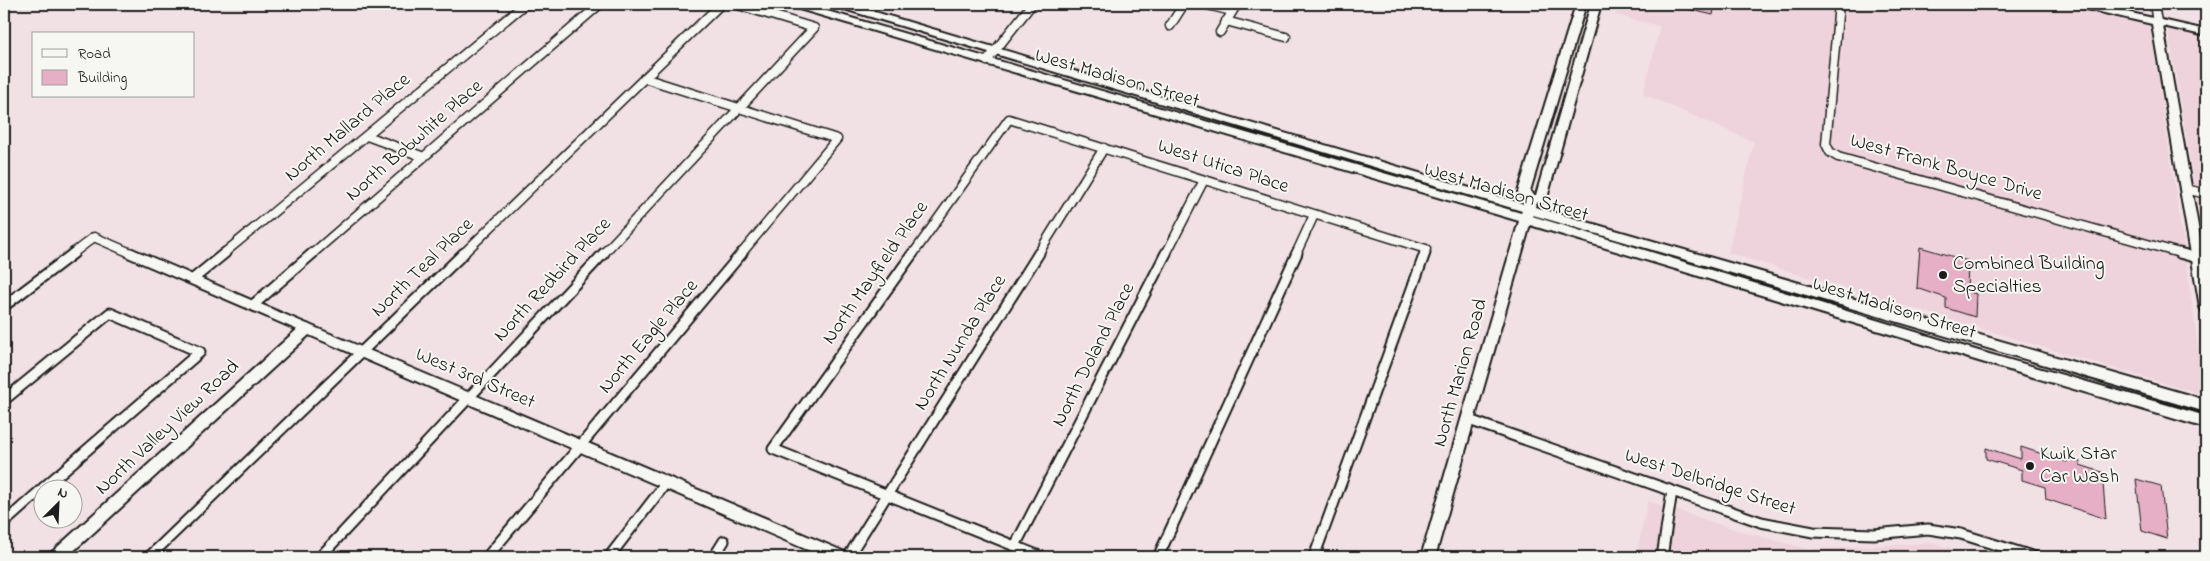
<svg xmlns="http://www.w3.org/2000/svg" width="2210" height="561" font-family="'Indie Flower',sans-serif">
  <rect width="100%" height="100%" fill="#f1e1e5"/>
  <filter id="ink" filterUnits="userSpaceOnUse"><feTurbulence type="fractalNoise" baseFrequency=".02" numOctaves="2"/><feDisplacementMap in="SourceGraphic" scale="10" xChannelSelector="R" yChannelSelector="G"/><feConvolveMatrix kernelMatrix="1 2 1 2 8 2 1 2 1" color-interpolation-filters="sRGB"/></filter>
  <g filter="url(#ink)">
    <!-- built -->
    <path fill="#eed2dc" d="M1619,4H2057L2150,26L2187,266L2204,395L1728,253L1754,142L1643,94L1660,26L1615,15Z
      M2168,29L2206,37V238L2203,237Z
      M1648,501L1743,532L1808,549L1934,543L1978,557H1636Z"/>
    <!-- building -->
    <path fill="#e6afc6" stroke="#1c1c1c" d="M1679,4H1715L1713,15L1679,7Z
      M1920,247L1968,261L1967,291L1976,294L1975,317L1946,308V298L1917,288Z
      M2021,447L2067,462V458L2080,462V465L2102,472L2106,519L2046,499L2045,487L2022,480V470L1986,459V448L2021,459Z
      M2136,479L2161,486L2167,539L2142,531Z"/>
    <g fill="none" stroke-linecap="round" stroke-linejoin="round">
      <defs>
        <path id="street-far1" d="M1203,4L1232,11
          M1839,4L1826,144L1830,152L1838,157L2183,254
          M2154,4L2157,22
          M1226,21L1286,37
          M1170,26L1184,4
          M1220,32L1237,4
          M987,61L1032,4
          M644,78L837,139L741,254
          M367,136L424,157
          M2186,189L2206,194
          M72,254L94,237L133,254
          M223,254L525,4
          M312,254L600,4
          M463,254L721,4
          M603,254L814,28L735,4
          M913,254L1009,119L1426,249L1424,254
          M1038,254L1104,148
          M1166,254L1204,180
          M1296,254L1314,215"/>
        <path id="street" d="M130,253L307,329
          M913,253L773,449L1042,557
          M2179,253L2198,258
          M193,279L225,253
          M253,305L313,253
          M4,306L74,253
          M4,400L110,313L200,352L43,488
          M1469,420L1761,522L1813,532L1874,534L1928,529L1961,534L2035,557
          M4,523L42,489
          M1015,546L1166,253
          M149,557L464,253
          M320,557L604,253
          M487,557L742,253
          M609,557L666,483
          M714,557L724,541
          M848,557L1039,253
          M1158,557L1297,253
          M1314,557L1425,253
          M1662,557L1672,491"/>
        <path id="secondary" d="M788,4H803L1521,213L1522,211L834,6L833,4H848L1524,204L1525,201L1518,192L1576,4H1586L1530,191L1534,195H1536L1591,4H1601L1547,198L1545,201L1536,203L1535,207L2206,400V412L1533,215L1532,216L1982,352L2206,416V428L1982,362L1530,225L1435,557H1421L1519,221L789,6Z
          M2073,4H2091L2206,30V36L2163,26L2206,272V312L2202,311L2200,307L2152,24L2078,7Z
          M307,324L845,552L847,557H824L309,335L67,557H50L52,552L302,325Z"/>
      </defs>
      <!-- street-far1 casing -->
      <use href="#street-far1" stroke="#1c1c1c" stroke-width="11"/>
      <!-- street casing -->
      <use href="#street" stroke="#1c1c1c" stroke-width="13"/>
      <!-- secondary casing -->
      <use href="#secondary" stroke="#1c1c1c" stroke-width="4"/>
      <!-- street-far1 -->
      <use href="#street-far1" stroke="#f6f6f2" stroke-width="8"/>
      <!-- street -->
      <use href="#street" stroke="#f6f6f2" stroke-width="9"/>
      <!-- secondary -->
      <use href="#secondary" fill="#f6f6f2" fill-rule="evenodd"/>
    </g>
  </g>
  <!-- markers -->
  <g fill="#1c1c1c" stroke="#f6f6f2" stroke-width="2">
    <circle cx="1943" cy="275" r="5"/>
    <circle cx="2030" cy="466" r="5"/>
  </g>
  <g text-anchor="middle" dominant-baseline="central" stroke-width="4" stroke-linejoin="round" paint-order="stroke">
    <!-- street labels -->
    <g font-size="20" fill="#1c1c1c" stroke="#f6f6f2">
      <text transform="translate(1117 79) rotate(16)">West Madison Street</text>
      <text transform="translate(348 128) rotate(-40)">North Mallard Place</text>
      <text transform="translate(415 141) rotate(-41)">North Bobwhite Place</text>
      <text transform="translate(1223 167) rotate(18)">West Utica Place</text>
      <text transform="translate(1946 168) rotate(16)">West Frank Boyce Drive</text>
      <text transform="translate(1506 193) rotate(16)">West Madison Street</text>
      <text transform="translate(423 268) rotate(-44)">North Teal Place</text>
      <text transform="translate(876 273) rotate(-55)">North Mayfield Place</text>
      <text transform="translate(553 280) rotate(-47)">North Redbird Place</text>
      <text transform="translate(1894 309) rotate(17)">West Madison Street</text>
      <text transform="translate(649 337) rotate(-50)">North Eagle Place</text>
      <text transform="translate(961 343) rotate(-58)">North Nunda Place</text>
      <text transform="translate(1094 355) rotate(-63)">North Doland Place</text>
      <text transform="translate(1461 373) rotate(-74)">North Marion Road</text>
      <text transform="translate(475 379) rotate(23)">West 3rd Street</text>
      <text transform="translate(168 428) rotate(-43)">North Valley View Road</text>
      <text transform="translate(1710 483) rotate(18)">West Delbridge Street</text>
    </g>
    <!-- poi labels -->
    <g font-size="20" fill="#1c1c1c" stroke="#f6f6f2" text-anchor="start">
      <text x="1953" y="264">Combined Building<tspan x="1953" dy="23">Specialties</tspan></text>
      <text x="2040" y="454">Kwik Star<tspan x="2040" dy="23">Car Wash</tspan></text>
    </g>
  </g>
  <!-- margin -->
  <rect width="2210" height="561" fill="none" stroke="#f6f6f2" stroke-width="20"/>
  <rect x="10" y="10" width="2190" height="541" fill="none" stroke="#1c1c1c" stroke-width="2" filter="url(#ink)"/>
  <!-- legend -->
  <rect x="32" y="32" width="162" height="65" fill="#f6f6f2" stroke="#9f9f9c"/>
  <rect x="42" y="49" width="25" height="8" fill="#f6f6f2" stroke="#9f9f9c"/>
  <text x="78" y="58" font-size="15" fill="#1c1c1c">Road</text>
  <rect x="42" y="70" width="25" height="15" fill="#e6afc6" stroke="#9f9f9c"/>
  <text x="78" y="82" font-size="15" fill="#1c1c1c">Building</text>
  <!-- north arrow -->
  <g transform="translate(58 504) rotate(24)"><circle r="24" fill="#f6f6f2" stroke="#9f9f9c"/>
  <path d="M0-4L9 19L0 12L-9 19Z" fill="#1c1c1c"/>
  <text y="-8" font-size="14" font-weight="bold" text-anchor="middle" fill="#1c1c1c">N</text>
  </g>
</svg>
